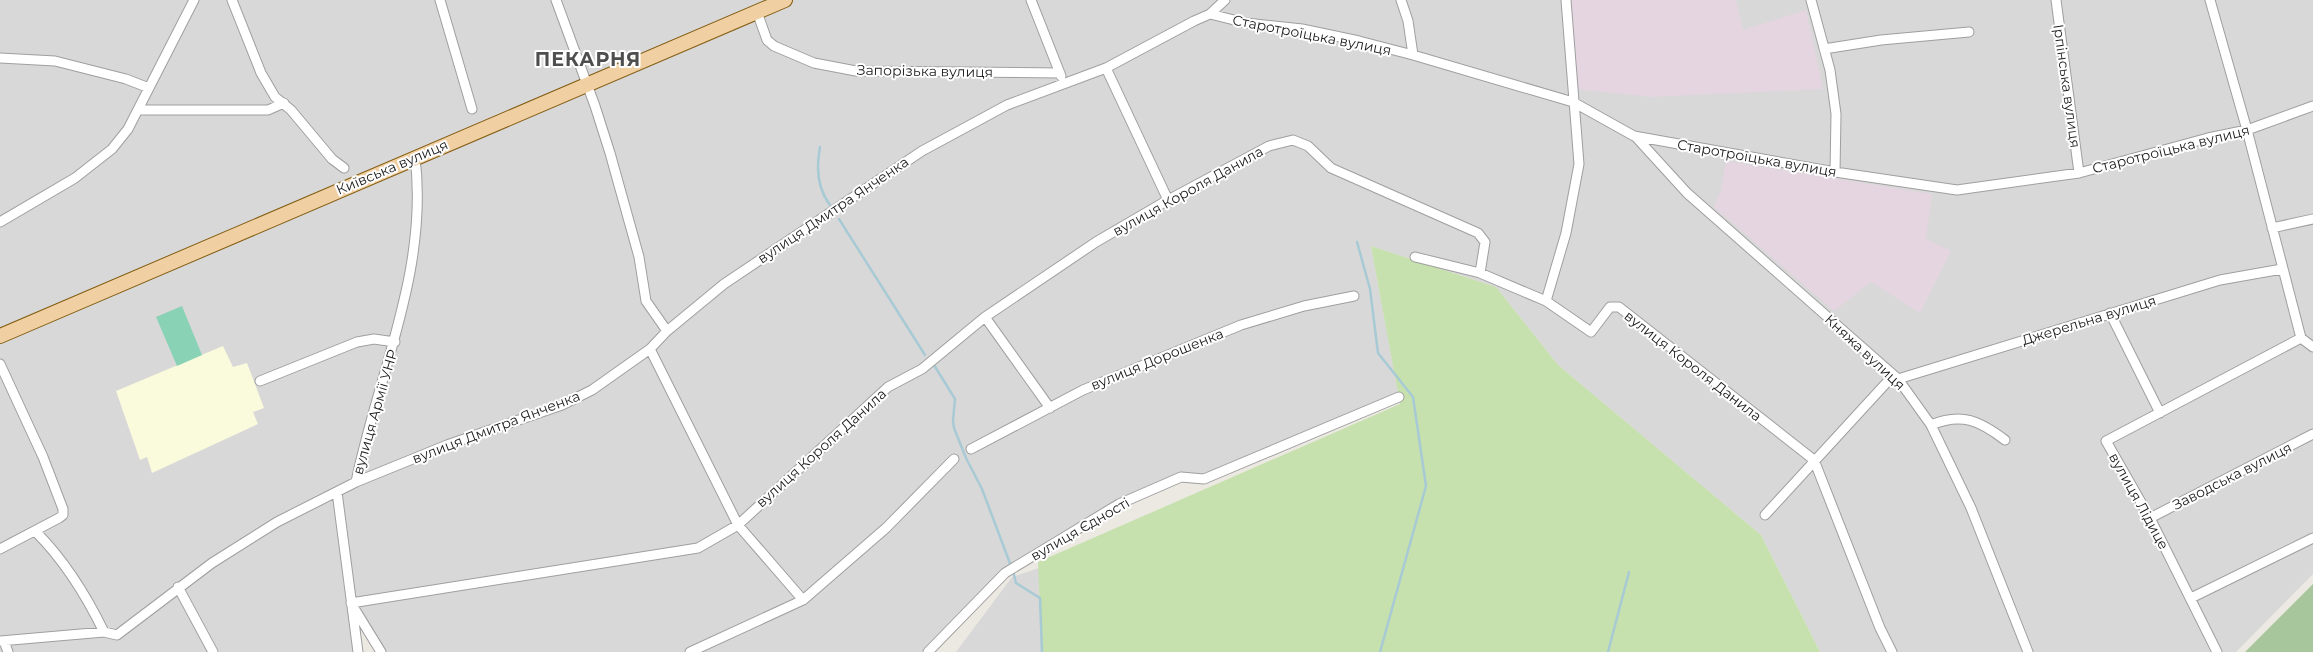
<svg xmlns="http://www.w3.org/2000/svg" width="2313" height="652" font-family="Montserrat,sans-serif">
  <rect width="100%" height="100%" fill="#ece9e2"/>
  <!-- residential -->
  <path fill="#d9d8d8" d="M0,0H2313V574L2236,652H1820L1761,535L1558,365L1496,287L1371,246L1399,397L1204,479L1181,477L1119,504L1005,573L928,652H381L352,605L358,652H0Z
    M1045,566L1046,652H956L1012,577Z"/>
  <!-- industrial -->
  <path fill="#e4d5e1" d="M1570,0H1736L1743,30L1806,10L1823,89L1651,97L1577,89Z
    M1726,161L1932,194L1926,239L1951,251L1920,313L1871,282L1834,311L1714,207L1721,190Z"/>
  <!-- education -->
  <path fill="#fafadc" d="M223,346L233,367L247,363L264,408L253,412L258,424L152,473L147,457L140,460L116,391Z"/>
  <!-- grass -->
  <path fill="#c6e1ad" d="M1371,246L1496,287L1558,365L1761,535L1820,652H1042L1038,562L1400,404Z"/>
  <!-- forest -->
  <path fill="#a8c69c" d="M2313,584V652H2245Z"/>
  <!-- pitch -->
  <path fill="#89d2b6" d="M182,306L202,355L177,366L156,317Z"/>
  <g fill="none" stroke-linecap="round" stroke-linejoin="round">
    <!-- stream -->
    <path stroke="#a7cad5" stroke-width="2.5" d="M820,147C816,168 817,188 830,205
      M839,219L925,355
      M1357,242L1370,289L1378,353L1413,397L1426,486L1380,652
      M934,365L955,399L953,421L954,428L966,458L982,489L1011,566
      M1013,571L1016,583L1040,598L1042,652
      M1608,652L1629,572"/>
    <defs>
      <path id="minor" d="M232,0L261,73L275,97L291,110L332,159L344,168
        M440,0L472,109
        M556,0L595,106L610,153L639,257L646,301L667,331
        M1031,0L1061,76
        M1401,0L1408,21L1413,55
        M1811,0L1830,70L1836,114L1835,172
        M2056,0L2079,173
        M2210,0L2247,130L2301,338L2313,347
        M757,12L767,40L774,46L814,63L856,71L1060,73
        M1210,14L1246,23L1302,29L1359,41L1413,55L1573,102L1634,136L1835,172L1957,190L2079,173L2208,138L2247,130L2313,106
        M1824,49L1881,40L1969,32
        M0,58L55,61L126,79L149,88
        M1106,68L1168,200
        M138,110H268L284,103
        M1635,136L1687,193L1898,379L1931,425L1971,508L2028,652
        M0,222L75,178L112,149L128,129L194,0
        M2272,228L2313,219
        M1415,257L1480,273L1546,301L1591,332L1610,307H1619L1814,460L1880,628L1892,652
        M1546,301L1566,233L1579,164L1566,0
        M2110,313L2160,413
        M985,317L1050,408
        M650,349L738,525L803,600
        M0,364L43,457L63,509V515L59,518L0,549
        M260,381L357,342L374,339L395,342
        M1931,425C1962,412 1980,421 2005,440
        M971,449L1083,390L1241,325L1304,306L1354,296
        M356,482C378,374 429,270 415,157
        M337,492L358,652
        M1765,515L1889,380L1898,379L2220,280L2282,269
        M2150,518L2313,434
        M36,532C65,561 86,595 104,632
        M178,587L213,652
        M2191,598L2313,538
        M351,603L698,548L738,525L888,387L922,369L985,317L1096,242L1168,200L1269,146L1293,140L1308,146L1331,168L1478,233L1485,242L1480,273
        M354,608L381,652
        M0,641L104,632L117,635L212,563L277,522L356,482L447,445L562,405L592,390L650,349L667,331L724,284L922,151L1007,105L1106,68L1194,21L1210,14L1225,0
        M4,641L8,652
        M690,652L803,600L886,528L954,459
        M928,652L1005,573L1119,504L1181,477L1204,479L1399,397
        M2217,652L2150,518L2106,441L2301,338"/>
      <path id="primary" d="M0,336L785,0"/>
    </defs>
    <!-- minor casing -->
    <use href="#minor" stroke="#9f9f9f" stroke-width="11"/>
    <!-- primary casing -->
    <use href="#primary" stroke="#825d11" stroke-width="16"/>
    <!-- minor -->
    <use href="#minor" stroke="#fff" stroke-width="9"/>
    <!-- primary -->
    <use href="#primary" stroke="#f0cfa3" stroke-width="14"/>
  </g>
  <g text-anchor="middle" dominant-baseline="central" stroke-width="4" stroke-linejoin="round" paint-order="stroke">
    <!-- street labels -->
    <g font-size="14" fill="#1b1b1b" stroke="#fff">
      <text transform="translate(1312 35) rotate(11)">Старотроїцька вулиця</text>
      <text transform="translate(925 71) rotate(1)">Запорізька вулиця</text>
      <text transform="translate(2067 86) rotate(82)">Ірпінська вулиця</text>
      <text transform="translate(2171 149) rotate(-14)">Старотроїцька вулиця</text>
      <text transform="translate(1757 158) rotate(10)">Старотроїцька вулиця</text>
      <text transform="translate(392 167) rotate(-23)">Київська вулиця</text>
      <text transform="translate(1188 191) rotate(-29)">вулиця Короля Данила</text>
      <text transform="translate(833 210) rotate(-34)">вулиця Дмитра Янченка</text>
      <text transform="translate(2089 320) rotate(-17)">Джерельна вулиця</text>
      <text transform="translate(1865 352) rotate(43)">Княжа вулиця</text>
      <text transform="translate(1157 359) rotate(-22)">вулиця Дорошенка</text>
      <text transform="translate(1693 366) rotate(38)">вулиця Короля Данила</text>
      <text transform="translate(375 412) rotate(-74)">вулиця Армії УНР</text>
      <text transform="translate(496 427) rotate(-21)">вулиця Дмитра Янченка</text>
      <text transform="translate(821 448) rotate(-42)">вулиця Короля Данила</text>
      <text transform="translate(2232 476) rotate(-27)">Заводська вулиця</text>
      <text transform="translate(2139 501) rotate(61)">вулиця Лідице</text>
      <text transform="translate(1080 529) rotate(-30)">вулиця Єдності</text>
    </g>
    <!-- district labels -->
    <g font-size="19" font-weight="bold" letter-spacing="1" fill="#4e4e4e" stroke="#fff">
      <text x="588" y="59">ПЕКАРНЯ</text>
    </g>
  </g>
</svg>
